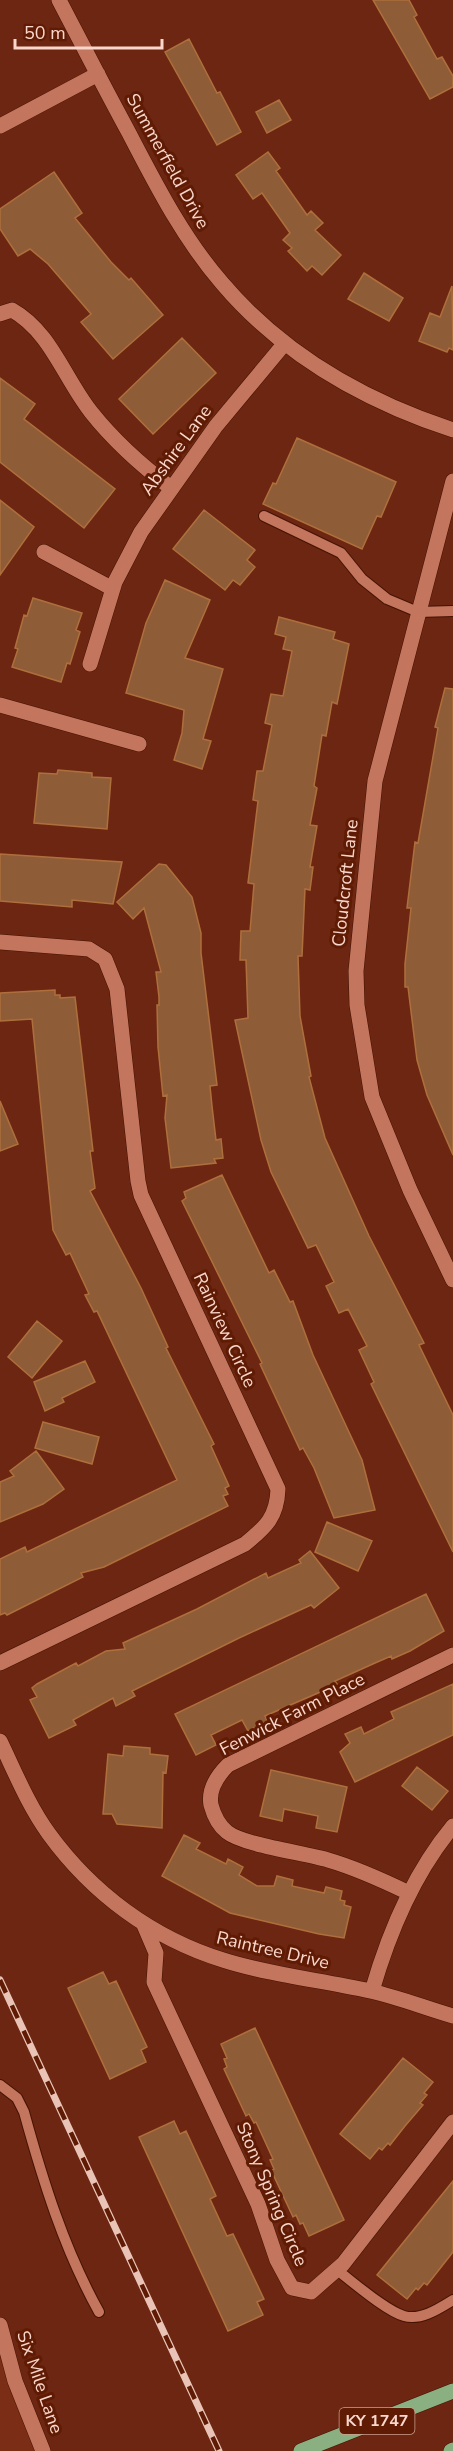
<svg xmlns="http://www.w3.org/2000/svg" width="453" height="2451" font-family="'Nunito Sans',sans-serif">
  <rect width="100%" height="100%" fill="#6c2611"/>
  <!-- built -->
  <path fill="#7b2d15" d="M0,2325L43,2451H0Z"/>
  <!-- building -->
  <path fill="#8e5d37" stroke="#af6f3d" stroke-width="1.5" d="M373,0H409L417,15L414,17L437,59L442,57L453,76V87L430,99Z
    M189,39L217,93L220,92L241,132L217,145L165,52Z
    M279,100L291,120L267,133L256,112Z
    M268,152L280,168L276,171L307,215L311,211L323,223L315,230L341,255L322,275L312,266L307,271L288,251L292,248L283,240L290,233L262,193L253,199L236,175Z
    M54,172L82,213L75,218L111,262L129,280L131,278L163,315L113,359L81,322L91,314L48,264L30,249L18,256L0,229V209Z
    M364,273L403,298L389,321L348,299Z
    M452,286L453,350L449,348L447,352L419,341L430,313L440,317Z
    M182,338L216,373L153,434L119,399Z
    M0,378L35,404L24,419L115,489L84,528L0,462Z
    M297,438L396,482L381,517L377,516L362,549L263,504L273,483L276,484Z
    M0,500L34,527L0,575Z
    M204,510L255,550L247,560L255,567L240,585L233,580L225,590L173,549Z
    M165,580L210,600L185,658L223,669L203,739L211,741L202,769L174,760L182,733L184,710L126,693L146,623Z
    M33,598L82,613L76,630L80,632L70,664L67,663L61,682L12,667L18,649L15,648L24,615L27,616Z
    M279,617L335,632L333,639L349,644L337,704L332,702L326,736L322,735L314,786L317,788L310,825L317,826L310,867H313L310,890L305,889L302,956H298L300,1016L311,1076L309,1077L325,1138L369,1236L424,1343L419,1345L453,1415V1552L371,1384L374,1382L359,1350L367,1346L348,1309L339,1313L326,1286L334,1282L316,1245L308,1248L271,1172L261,1140L235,1020L248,1018L246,960H240L241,931H250L254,884L248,883L258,801L253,800L257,771H263L272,725L265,723L271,694L283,696L292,651L283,649L286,637L275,634Z
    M445,688L453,689V1155L427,1095L417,1060L408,987H405V964L411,908H407L415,842L418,843L438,728L435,727Z
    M58,770L92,773V777L111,778L107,829L34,823L39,773L57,774Z
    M0,854L122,862L113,904L72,900V907L0,901Z
    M159,864L166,865L192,897L201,933V953L217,1085L210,1086L212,1106L216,1140L221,1139L223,1158L214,1159L216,1163L171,1168L165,1118L167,1095L163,1096L158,1047L157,1005H159V997L156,972H161L144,908L133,919L117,902Z
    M55,990V995H60V998L75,997L93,1151H90L95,1188L90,1191L141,1288L168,1347L166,1348L214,1444L211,1446L229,1486L225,1488L228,1494L223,1496L228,1506L104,1567L81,1573L83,1577L7,1615L5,1613L0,1615V1559L25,1547L27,1552L177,1480L97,1311L94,1312L85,1295L89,1294L70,1253L66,1255L53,1230L32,1019L0,1021V993Z
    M0,1101L18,1144L0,1151Z
    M222,1175L269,1273L274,1270L290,1302L293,1301L313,1355L362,1460L375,1510L334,1518L314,1468L303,1448L300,1450L260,1364L262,1363L182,1201L186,1198L184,1192Z
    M37,1321L62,1341L32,1378L8,1357Z
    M85,1361L95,1382L62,1398L64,1402L45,1411L34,1382Z
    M43,1422L99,1437L92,1464L35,1448Z
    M36,1451L64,1489L43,1504L0,1522V1482L14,1476L10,1471Z
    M327,1522L372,1541L358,1571L315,1552Z
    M310,1551L339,1588L314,1608L311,1605L239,1638L132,1691L135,1696L116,1706L113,1698L73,1720L76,1725L49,1738L30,1700L37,1697L32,1688L37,1684L76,1663L78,1666L106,1651L125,1649L123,1643L197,1609L266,1573L268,1578L301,1563L299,1560Z
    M426,1594L444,1631L410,1651L392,1659L391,1656L375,1663L335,1681L337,1684L318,1693L265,1716L267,1721L248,1731L242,1720L211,1735L216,1745L196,1755L175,1714Z
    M453,1684V1735L355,1782L340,1752L350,1743L345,1734L361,1727L364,1734L394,1719L391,1712Z
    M124,1746L150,1748V1754L168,1756L166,1773L163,1772L162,1828L117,1824L112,1814H103L108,1754L123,1756Z
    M417,1767L448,1791L432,1810L402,1786Z
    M271,1770L347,1787L337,1832L316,1828L318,1816L284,1809L282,1821L260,1816Z
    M184,1835L200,1843L196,1849L226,1864L228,1859L243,1867L239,1875L257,1886H274L277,1876L293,1880L292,1886L324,1893L326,1887L342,1891L340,1900L345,1901L344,1905L351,1907L344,1938L319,1934L230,1913L162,1876Z
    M103,1972L109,1984L116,1981L147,2047L141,2050L146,2062L110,2079L68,1988Z
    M255,2028L344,2220L309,2236L303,2223L300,2224L296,2215L293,2217L271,2170L274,2169L270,2160L273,2159L256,2122L254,2123L249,2114L246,2116L224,2069L227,2067L224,2059L227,2058L221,2044Z
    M403,2058L433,2082L424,2093L427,2095L420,2103L423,2105L405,2126L390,2145L388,2143L382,2150L379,2148L370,2159L340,2134Z
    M174,2121L180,2134L186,2131L216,2196L210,2199L227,2236L233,2234L264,2299L257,2302L263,2315L228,2331L139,2137Z
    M453,2181V2252L427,2285L424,2283L418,2290L416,2288L407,2299L377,2275Z"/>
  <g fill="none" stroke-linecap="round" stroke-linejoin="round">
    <defs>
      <path id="service" d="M264,516L341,553L362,579L387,599L418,612L453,611
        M0,2085L17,2098L24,2112C43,2181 64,2249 99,2312
        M337,2270C353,2282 386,2311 404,2316C421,2321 440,2308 453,2300"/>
      <path id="minor" d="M59,0C82,44 105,89 129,133C156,185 183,238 222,283C283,355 365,401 453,430
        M0,126L98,74
        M0,314L12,310C51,332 64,378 91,412C114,441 142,466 171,488
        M453,481L375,781L356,971L357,1005L372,1097L410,1190L453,1280
        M44,552L113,589
        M90,664L115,582L141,532L216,426L285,343
        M0,705L139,744
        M0,942L89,949L105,959L117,989L138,1181L141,1195L278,1489C277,1517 266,1527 245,1544L0,1663
        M0,1741C15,1772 28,1805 49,1834C92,1893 152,1938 223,1960C270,1975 321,1980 370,1991C398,1997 425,2008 453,2016
        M409,1893C382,1880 356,1868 328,1860C305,1853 243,1845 227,1832C218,1825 214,1816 211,1805C208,1789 217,1776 228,1765L453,1655
        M144,1925L156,1953L154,1982L258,2204L277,2260L292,2288L311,2292L343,2264L453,2122
        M372,1991C389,1932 413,1874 453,1826"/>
      <path id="tertiary" d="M0,2325L15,2381L43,2451"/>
      <path id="primary" d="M301,2451L453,2391
        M451,2451L453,2450"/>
    </defs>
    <!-- service casing -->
    <use href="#service" stroke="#461203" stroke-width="12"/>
    <!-- minor casing -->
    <use href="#minor" stroke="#461203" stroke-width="16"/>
    <!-- tertiary casing -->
    <use href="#tertiary" stroke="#461203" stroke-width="16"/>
    <!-- primary casing -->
    <use href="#primary" stroke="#461203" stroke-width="16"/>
    <!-- service -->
    <use href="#service" stroke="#c3755e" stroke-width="10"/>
    <!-- minor -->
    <use href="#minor" stroke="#c3755e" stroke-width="15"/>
    <!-- tertiary -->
    <use href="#tertiary" stroke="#c3755e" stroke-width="15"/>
    <!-- primary -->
    <use href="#primary" stroke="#8ab081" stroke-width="15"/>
    <defs>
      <path id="rail" d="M0,1980L219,2451"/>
    </defs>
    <!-- rail casing -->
    <use href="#rail" stroke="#eac3b7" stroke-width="7"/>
    <!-- rail -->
    <use href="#rail" stroke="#5f1b04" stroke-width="4.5" stroke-dasharray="14" stroke-linecap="butt"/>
  </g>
  <g text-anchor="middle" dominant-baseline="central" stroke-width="6" stroke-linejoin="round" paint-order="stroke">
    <!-- shield labels -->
    <rect fill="#5f1b04" stroke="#cc9f90" stroke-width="1.5" x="339.5" y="2408" width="75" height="26" rx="4.5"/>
    <g font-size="16" font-weight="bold" fill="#fad7cc">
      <text x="377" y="2421">KY 1747</text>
    </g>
    <!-- street labels -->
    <g font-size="18" fill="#fad7cc" stroke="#5f1b04">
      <text transform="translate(168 161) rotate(61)">Summerfield Drive</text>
      <text transform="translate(176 450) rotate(-54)">Abshire Lane</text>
      <text transform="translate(345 883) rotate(-84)">Cloudcroft Lane</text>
      <text transform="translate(225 1330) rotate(65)">Rainview Circle</text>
      <text transform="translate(292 1714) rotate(-27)">Fenwick Farm Place</text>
      <text transform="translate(273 1950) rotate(13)">Raintree Drive</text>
      <text transform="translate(272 2194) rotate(67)">Stony Spring Circle</text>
      <text transform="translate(40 2382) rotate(71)">Six Mile Lane</text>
    </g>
  </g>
  <!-- scale -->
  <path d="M15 39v9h147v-9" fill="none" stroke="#fad7cc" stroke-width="3"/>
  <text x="24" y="39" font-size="18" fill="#fad7cc" stroke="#5f1b04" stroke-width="4.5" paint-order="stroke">50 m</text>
</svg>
